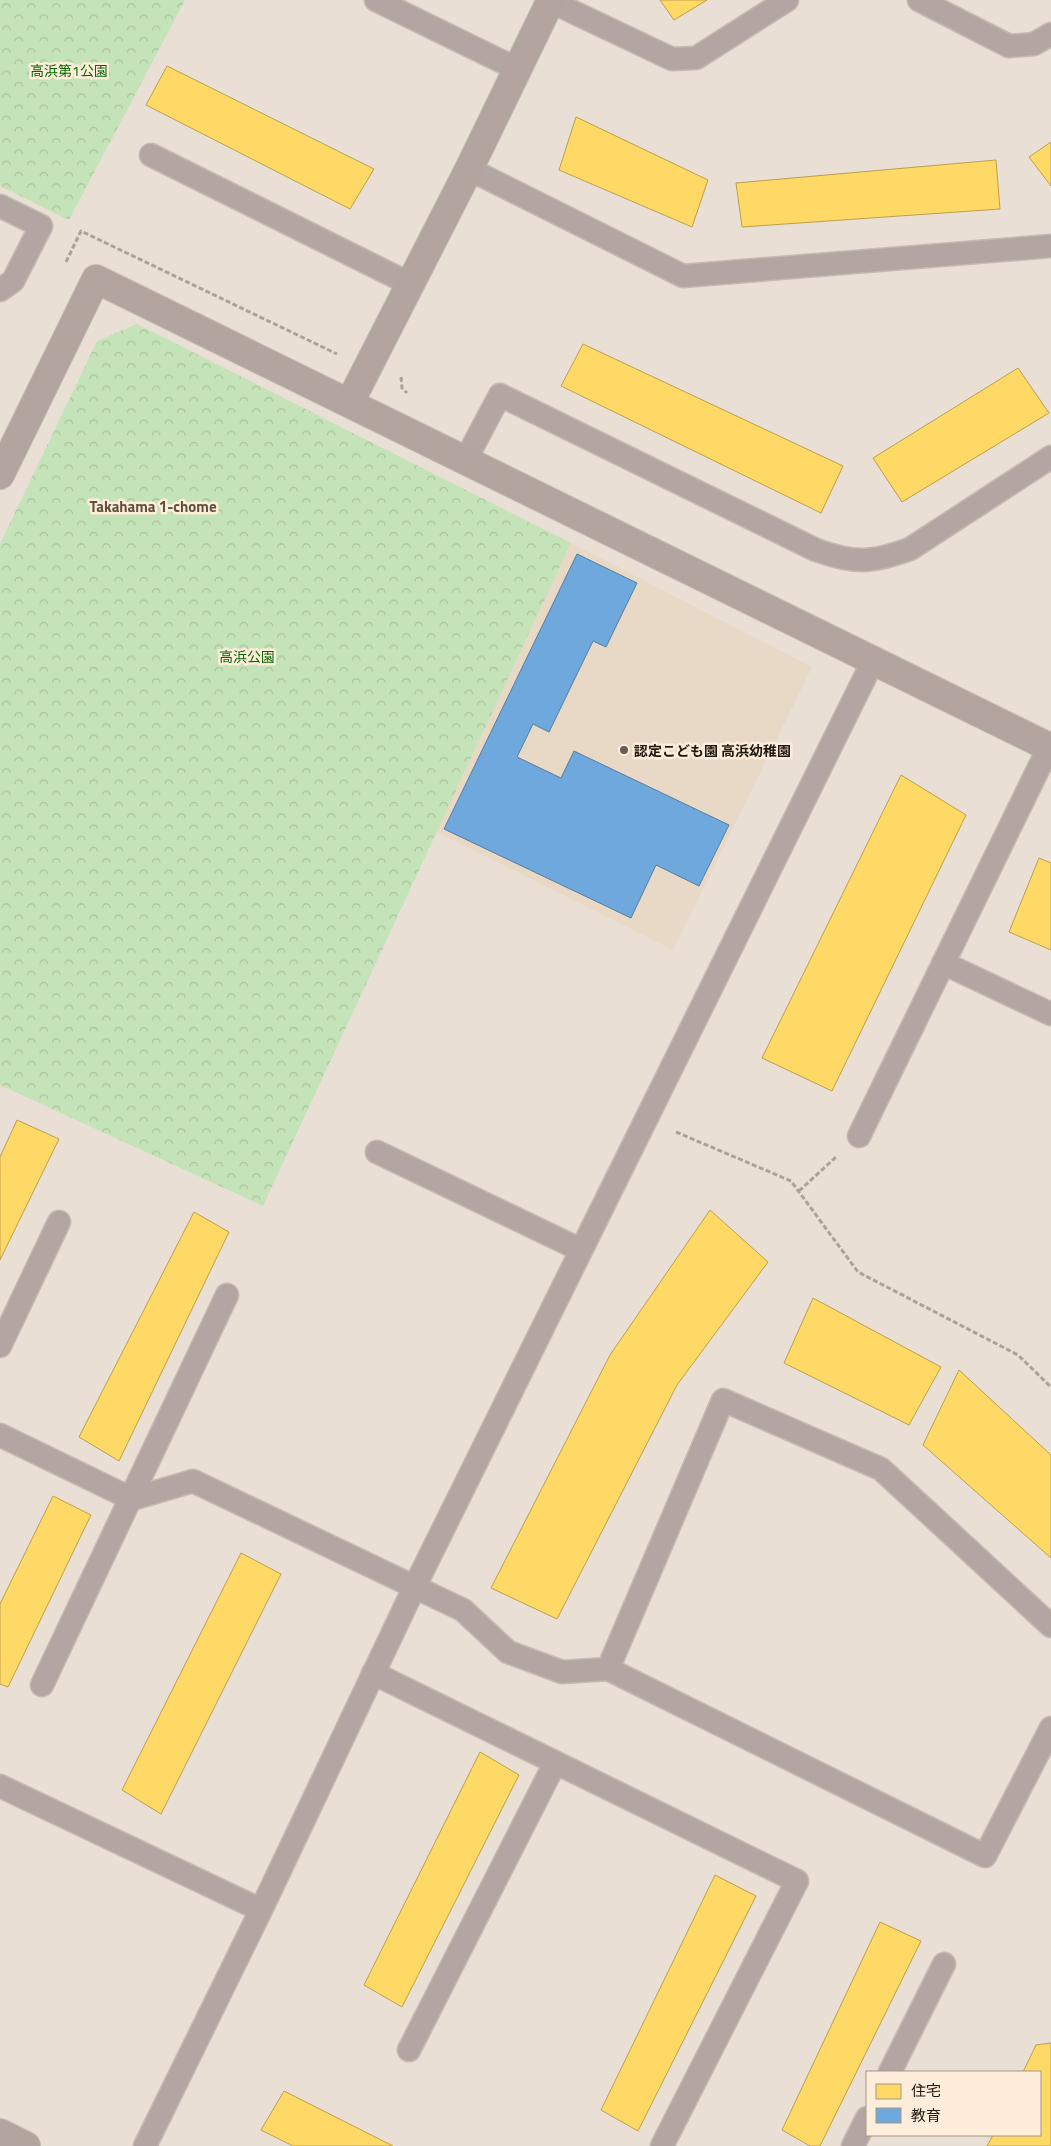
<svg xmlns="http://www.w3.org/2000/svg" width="1051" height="2146" font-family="'Titillium Web','Noto Sans JP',sans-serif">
  <defs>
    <pattern id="park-crowns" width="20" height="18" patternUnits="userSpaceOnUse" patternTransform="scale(1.25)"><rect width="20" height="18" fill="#c5e3b8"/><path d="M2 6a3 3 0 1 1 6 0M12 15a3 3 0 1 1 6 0" fill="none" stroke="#a9c29d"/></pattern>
  </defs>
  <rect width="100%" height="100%" fill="#e9dfd5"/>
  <!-- built -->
  <path fill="#e8d8c6" d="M571,543L812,667L673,950L437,832Z"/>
  <!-- park -->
  <path fill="url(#park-crowns)" d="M0,0H185L69,220L0,186Z
    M137,324L571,543L263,1206L0,1085V544L97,341Z"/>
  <!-- homes -->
  <path fill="#ffd966" stroke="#bc9f4c" d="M660,0H707L674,20Z
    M167,66L374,169L350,209L146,105Z
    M576,117L708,180L692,227L559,170Z
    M1051,142V186L1029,157Z
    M996,160L1000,209L742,227L736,183Z
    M583,344L843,466L821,513L561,386Z
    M1018,368L1049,413L902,502L873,458Z
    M901,775L966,815L832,1091L762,1058Z
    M1039,858L1051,863V950L1009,932Z
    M17,1120L59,1139L0,1260V1157Z
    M710,1210L768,1262L677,1385L557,1619L491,1588L610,1355Z
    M194,1212L229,1232L119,1461L79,1437Z
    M813,1298L941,1367L909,1425L784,1363Z
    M959,1370L1051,1455V1558L923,1445Z
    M53,1496L91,1515L8,1687L0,1684V1604Z
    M241,1553L281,1574L161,1814L122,1790Z
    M480,1752L519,1775L402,2007L364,1985Z
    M715,1875L756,1896L638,2131L601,2110Z
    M880,1922L921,1941L820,2146H810L782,2130Z
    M1051,2043V2146H987L993,2135H1040V2072H1023L1036,2045Z
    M284,2091L393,2146H293L261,2130Z"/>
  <!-- schools -->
  <path fill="#6fa8dc" stroke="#577d9f" d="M577,554L637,583L606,647L593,641L549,732L533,724L517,757L561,778L574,751L729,825L699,886L656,865L631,918L444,829Z"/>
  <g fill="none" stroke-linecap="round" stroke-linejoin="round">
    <defs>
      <path id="lane" d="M376,0L517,69
        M919,0L1009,46L1034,44L1051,34
        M550,1L672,59L696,58L787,0
        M151,155L410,284
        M469,169L683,276L1051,246
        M0,206L41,226L13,281L0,290
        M466,459L500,395L816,550C855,564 871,563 910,549L1051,457
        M943,963L1051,1014
        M859,1136L1049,747
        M377,1152L581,1250
        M0,1346L59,1222
        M0,1435L132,1499L193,1481L463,1610L508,1652L562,1672L608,1669L985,1856L1051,1728
        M608,1669L723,1400L881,1469L1051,1626
        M373,1673L797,1881L662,2146
        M42,1685L227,1295
        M0,1786L261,1910
        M409,2050L555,1763
        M890,2072L944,1964
        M145,2146L261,1910L414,1588L873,661
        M853,2146L867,2118"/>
      <path id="secondary" d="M350,402L469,169L551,0
        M0,475L96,279L1051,748
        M0,2133L26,2146"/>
    </defs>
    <!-- lane casing -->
    <use href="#lane" stroke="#c3bbb3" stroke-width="25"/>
    <!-- secondary casing -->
    <use href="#secondary" stroke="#c3bbb3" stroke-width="30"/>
    <!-- path -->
    <path stroke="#aca19b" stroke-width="3" stroke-dasharray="5 2.5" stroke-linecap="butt" d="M66,262L81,231L337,354
      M401,377L402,388L407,393
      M676,1132L791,1181L858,1272L1018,1355L1051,1387
      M799,1191L836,1157"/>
    <!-- lane -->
    <use href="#lane" stroke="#b3a6a2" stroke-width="22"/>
    <!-- secondary -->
    <use href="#secondary" stroke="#b3a49f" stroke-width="28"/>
  </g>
  <!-- markers -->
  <circle fill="#655e56" stroke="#feedda" stroke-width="2" cx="624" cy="750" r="5"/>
  <g text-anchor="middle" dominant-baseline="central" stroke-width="5" stroke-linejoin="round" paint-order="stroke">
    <!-- park labels -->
    <g font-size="14" fill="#066900" stroke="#feedda">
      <text x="69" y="70">高浜第1公園</text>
      <text x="247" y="656">高浜公園</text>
    </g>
    <!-- poi labels -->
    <g font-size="14" font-weight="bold" fill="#1e1811" stroke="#feedda" text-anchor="start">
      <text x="634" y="750">認定こども園 高浜幼稚園</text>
    </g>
    <!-- neighbourhood labels -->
    <g font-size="15" font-weight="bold" fill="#5f5140" stroke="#feedda">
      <text x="153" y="506">Takahama 1-chome</text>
    </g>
  </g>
  <!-- legend -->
  <rect x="866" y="2071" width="175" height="65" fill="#feedda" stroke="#a4988a"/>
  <rect x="876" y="2084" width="25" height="15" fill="#ffd966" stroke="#a4988a"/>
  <text x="911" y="2096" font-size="15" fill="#1e1811">住宅</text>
  <rect x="876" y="2108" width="25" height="15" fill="#6fa8dc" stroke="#a4988a"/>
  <text x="911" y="2121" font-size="15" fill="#1e1811">教育</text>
</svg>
